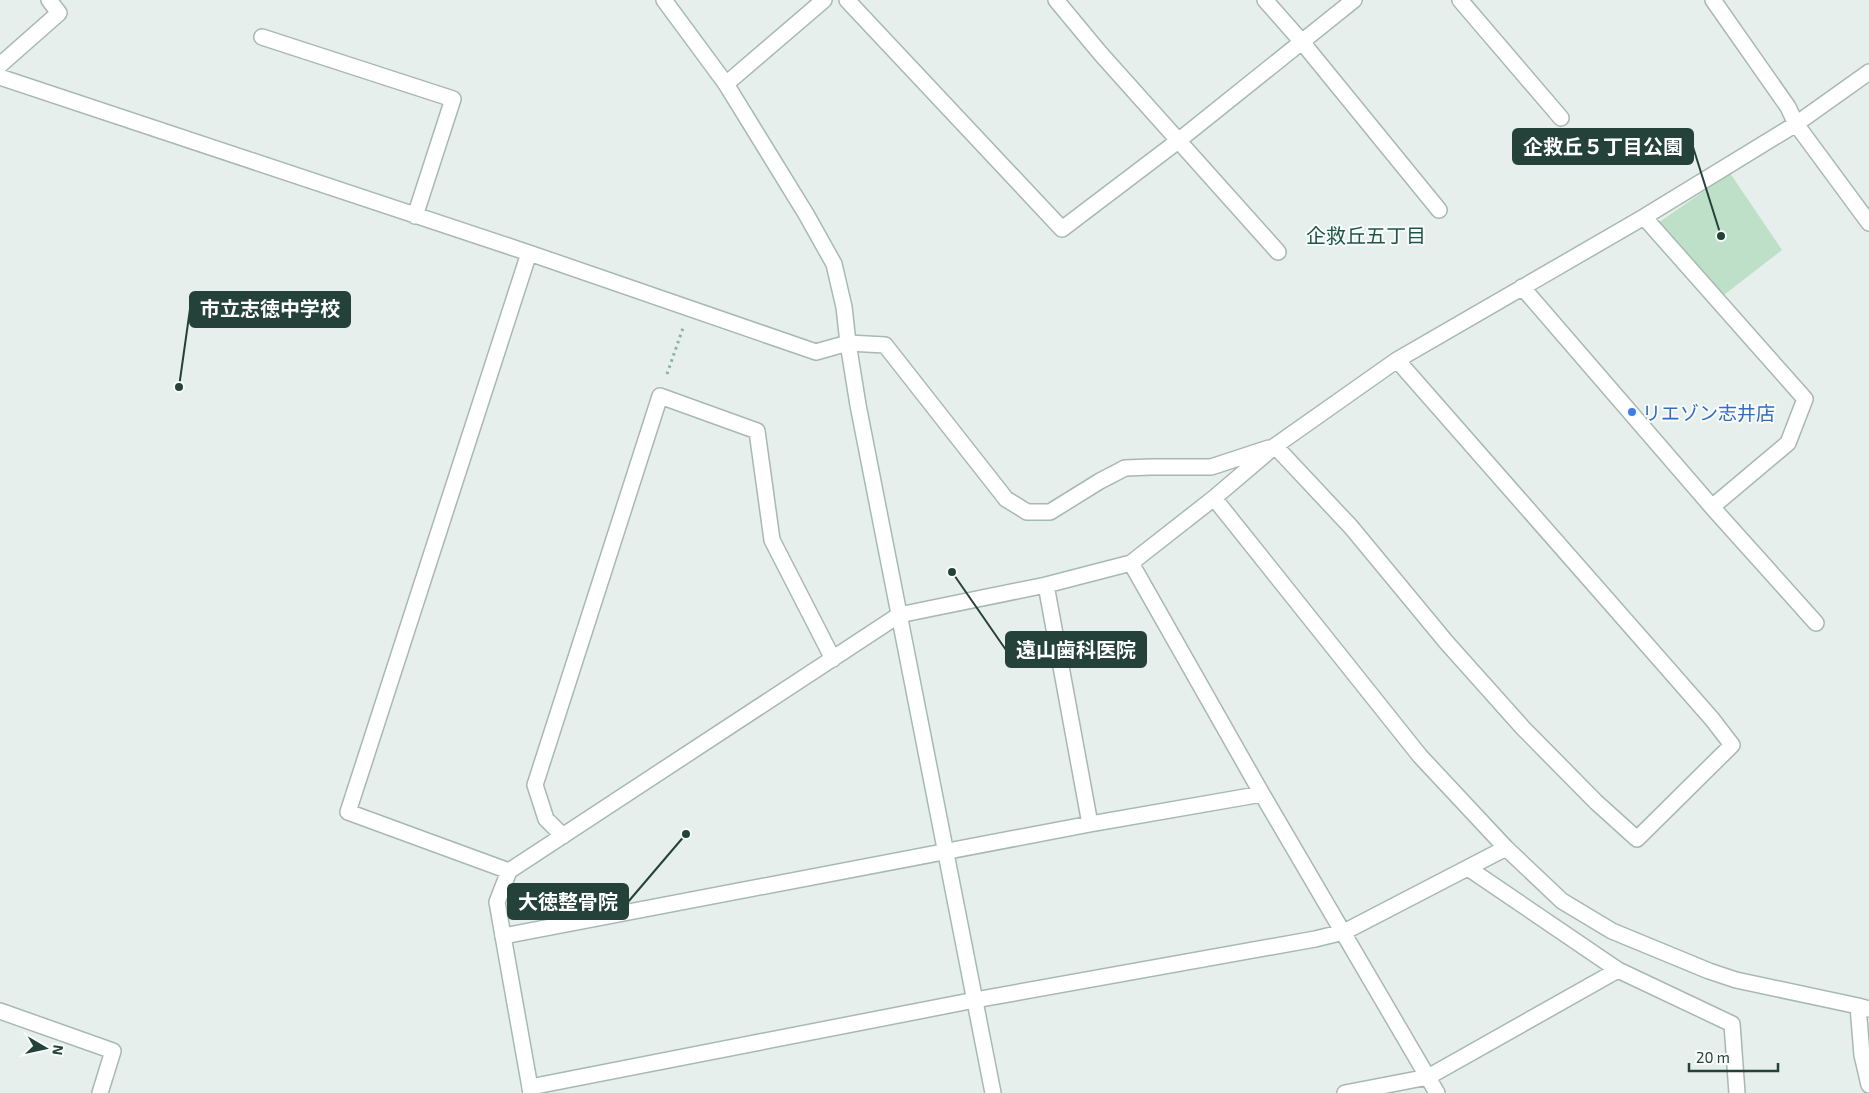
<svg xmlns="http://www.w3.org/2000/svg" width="1869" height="1093" font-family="'Exo 2','Noto Sans JP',sans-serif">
  <rect width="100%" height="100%" fill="#e6efeb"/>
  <!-- green -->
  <path fill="#bfe0c8" d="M1730,173L1782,250L1720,298L1658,223Z"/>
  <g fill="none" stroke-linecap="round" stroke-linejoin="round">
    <defs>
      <path id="street" d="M847,0L1062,229L1178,141L1354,0
        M1056,0L1100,53L1278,252
        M1265,0L1302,42L1439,210
        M1460,0L1561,118
        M1713,0L1788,107L1796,124L1869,223
        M262,37L453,99L415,216
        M0,65L59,13L49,0
        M0,77L529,253L816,352L848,343L885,345L1006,499L1027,512H1050L1100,481L1125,468L1151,467H1211L1269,448
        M726,84L824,0
        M1644,217L1805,399L1788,443L1712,507
        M1522,287L1712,507L1816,623
        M1275,446L1351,527L1447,643L1523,728L1596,802L1637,839L1732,745L1712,719L1397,360
        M1214,498L1131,563L1046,585L899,615L509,871L497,902L503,936L1090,824L1262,794
        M1131,563L1262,794L1437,1093
        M1046,585L1090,824
        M563,836L546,819L535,785L660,396L757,431L772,540L833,659
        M1468,868L1618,970L1732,1024L1737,1093
        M509,871L348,812L529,253
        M1858,1006L1736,980L1709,971L1612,931L1562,901L1506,848L1420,756L1214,498L1275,446L1397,360L1644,217L1796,124L1869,72
        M1869,1009L1858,1006L1862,1055L1869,1085
        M0,1011L113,1051L100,1093
        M530,1087L975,1000L1315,939L1344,932L1506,848
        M1345,1093L1428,1077L1618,970"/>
      <path id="secondary" d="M664,0L726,84L806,214L834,264L844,307L848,343L858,405L993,1093
        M503,936L531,1093"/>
    </defs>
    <!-- street casing -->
    <use href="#street" stroke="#a8b8b2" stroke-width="18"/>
    <!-- secondary casing -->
    <use href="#secondary" stroke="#a4bbb3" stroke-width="18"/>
    <!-- path -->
    <path stroke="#86b3a5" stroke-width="3" stroke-dasharray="2.5 4" stroke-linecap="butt" d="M667,374L683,328"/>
    <!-- street -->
    <use href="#street" stroke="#fff" stroke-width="15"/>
    <!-- secondary -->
    <use href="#secondary" stroke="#fff" stroke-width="15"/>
  </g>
  <!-- markers -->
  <circle fill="#3f7fe0" stroke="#f7fbf9" stroke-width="2" cx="1632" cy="412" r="5"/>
  <g text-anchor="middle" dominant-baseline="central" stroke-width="4" stroke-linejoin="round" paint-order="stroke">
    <!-- shop labels -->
    <g font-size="19" fill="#366cbe" stroke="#f7fbf9" text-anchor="start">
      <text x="1642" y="412">リエゾン志井店</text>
    </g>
    <!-- neighbourhood labels -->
    <g font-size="20" fill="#1f5548" stroke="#f7fbf9">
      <text x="1366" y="235">企救丘五丁目</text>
    </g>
  </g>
  <!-- callouts -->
  <path fill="none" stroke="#24423a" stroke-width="2" d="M1721 236L1693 147M179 387L190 309M952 572L1006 650M686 834L628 902"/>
  <g fill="#24423a" stroke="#f7fbf9" stroke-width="2">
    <circle cx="1721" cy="236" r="5"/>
    <circle cx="179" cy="387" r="5"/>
    <circle cx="952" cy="572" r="5"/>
    <circle cx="686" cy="834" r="5"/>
  </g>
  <g fill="#24423a" stroke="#24423a" stroke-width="2">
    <rect x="1513" y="129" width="180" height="35" rx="5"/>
    <rect x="190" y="292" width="160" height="35" rx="5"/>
    <rect x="1006" y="632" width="140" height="35" rx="5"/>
    <rect x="508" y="884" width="120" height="35" rx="5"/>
  </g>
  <g font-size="20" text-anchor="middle" font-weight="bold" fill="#fff">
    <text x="1603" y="154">企救丘５丁目公園</text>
    <text x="270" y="316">市立志徳中学校</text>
    <text x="1076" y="657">遠山歯科医院</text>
    <text x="568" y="909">大徳整骨院</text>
  </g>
  <!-- north arrow -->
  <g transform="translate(45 1048) rotate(99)" stroke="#f7fbf9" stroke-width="4" paint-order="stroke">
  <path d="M0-4L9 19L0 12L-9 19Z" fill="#24423a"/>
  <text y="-8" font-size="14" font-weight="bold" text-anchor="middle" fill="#24423a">N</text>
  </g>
  <!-- scale -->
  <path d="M1689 1063v8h89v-8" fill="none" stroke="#24423a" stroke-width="2.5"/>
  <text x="1696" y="1063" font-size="15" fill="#24423a" stroke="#f7fbf9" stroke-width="4" paint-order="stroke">20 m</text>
</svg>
